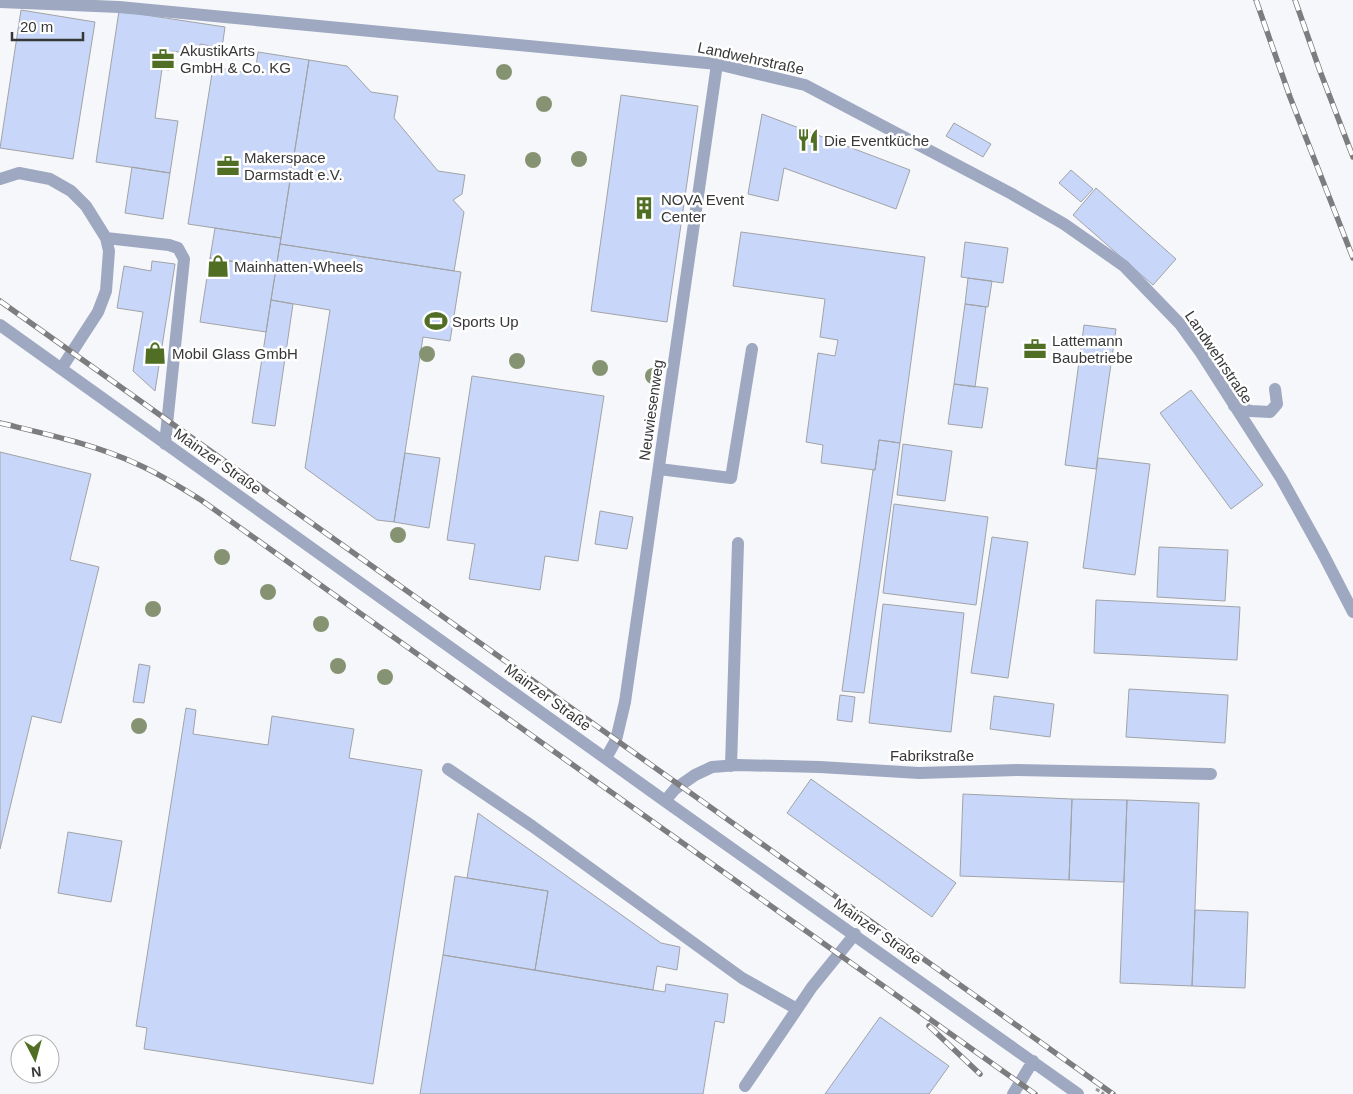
<svg xmlns="http://www.w3.org/2000/svg" width="1353" height="1094" font-family="Arial,sans-serif">
  <rect width="100%" height="100%" fill="#f6f7fb"/>
  <!-- building -->
  <path fill="#c8d7f9" stroke="#a1a3a6" d="M21,10L95,22L73,159L0,148Z
    M119,11L225,27L222,48L200,44L199,55L172,51L169,70L162,69L155,118L178,121L170,173L96,162Z
    M258,52L309,60L281,238L188,224L213,67L255,74Z
    M309,60L347,66L371,92L398,96L394,118L438,171L465,175L462,194L453,200L464,212L454,271L280,244Z
    M621,95L698,106L667,322L591,311Z
    M762,114L910,170L896,209L784,168L778,201L748,194Z
    M954,123L991,144L983,157L946,136Z
    M132,167L170,173L163,219L125,213Z
    M1071,170L1093,189L1081,202L1059,183Z
    M1096,188L1176,259L1153,285L1073,215Z
    M215,228L281,238L276,268L210,258Z
    M741,232L925,257L900,443L879,440L875,470L821,463L823,445L806,442L818,353L835,356L838,340L820,337L825,299L733,286Z
    M965,242L1008,248L1003,283L961,277Z
    M280,244L461,272L450,341L423,337L394,522L377,520L305,468L330,310L271,300Z
    M210,258L276,268L266,332L200,322Z
    M152,261L175,264L155,391L133,371L143,312L117,308L124,266L151,271Z
    M968,278L992,281L988,307L965,304Z
    M271,300L293,304L275,426L252,423Z
    M965,304L986,307L975,387L954,384Z
    M1084,325L1116,329L1096,469L1065,465Z
    M472,376L604,396L578,561L545,556L540,590L469,579L475,544L447,540Z
    M954,384L988,388L982,428L948,424Z
    M1191,390L1263,485L1231,509L1160,413Z
    M879,440L900,443L864,693L842,691L873,470H875Z
    M903,444L952,451L945,501L897,495Z
    M0,452L91,474L70,560L99,567L61,723L32,716L0,849Z
    M405,453L440,458L429,528L394,522Z
    M1098,458L1150,464L1135,575L1083,568Z
    M894,504L988,517L976,605L883,593Z
    M600,511L633,517L627,549L595,544Z
    M992,537L1028,542L1008,678L971,673Z
    M1159,547L1228,550L1225,601L1157,597Z
    M1096,600L1240,607L1237,660L1094,653Z
    M883,604L964,613L951,732L869,723Z
    M139,664L150,666L144,703L133,702Z
    M1129,689L1228,695L1225,743L1126,737Z
    M840,695L855,697L852,722L837,720Z
    M994,696L1054,704L1050,737L990,729Z
    M186,708L196,710L193,734L268,745L272,716L354,729L349,758L422,770L373,1084L144,1049L147,1028L136,1026Z
    M811,779L956,883L932,917L787,813Z
    M963,794L1072,799L1069,880L960,876Z
    M1072,799L1127,800L1124,882L1069,880Z
    M1127,800L1199,803L1192,986L1120,983Z
    M478,813L661,943L680,947L677,970L657,966L653,990L535,970L548,891L467,878Z
    M68,832L122,841L111,902L58,893Z
    M455,876L548,891L535,970L443,955Z
    M1195,910L1248,912L1245,988L1192,986Z
    M443,955L665,992L666,984L728,994L724,1023L715,1021L703,1094H420Z
    M880,1017L949,1066L929,1094H825Z"/>
  <g fill="none" stroke-linecap="round" stroke-linejoin="round">
    <!-- path -->
    <path stroke="#98999b" stroke-width="3" stroke-dasharray="4 2.5" stroke-linecap="butt" d="M1096,1089L1104,1094"/>
    <!-- minor -->
    <path stroke="#9ea8c1" stroke-width="12" d="M0,2L119,7L717,64L805,85L1012,194L1064,224L1124,266L1180,324L1201,353L1281,478L1322,552L1353,612
      M0,179L19,173L50,179L71,191L86,206L106,238L109,251L106,291L98,312L61,369
      M106,238L169,245L178,248L184,259L165,444
      M0,325L665,801L1078,1094
      M1234,406L1251,411L1270,412L1277,404L1275,389
      M659,469L731,478L752,349
      M606,758L616,740L625,702L717,64
      M731,766L738,543
      M448,769L532,826L742,978L797,1009
      M665,801L675,789L695,775L712,767L738,765L820,767L919,773L1017,770L1211,774
      M745,1086L812,987L855,934
      M1013,1094L1033,1061"/>
    <defs>
      <path id="rail" d="M1256,0L1290,97L1353,258
        M1295,0L1320,71L1353,157
        M0,301L1113,1094
        M0,423C46,434 94,444 137,464C160,474 180,487 201,500L1035,1094
        M929,1026L980,1074"/>
    </defs>
    <!-- rail casing -->
    <use href="#rail" stroke="#7d7d7f" stroke-width="5.5"/>
    <!-- rail -->
    <use href="#rail" stroke="#fff" stroke-width="4" stroke-dasharray="11" stroke-linecap="butt"/>
  </g>
  <!-- trees -->
  <g fill="#869372">
    <circle cx="504" cy="72" r="8"/>
    <circle cx="544" cy="104" r="8"/>
    <circle cx="579" cy="159" r="8"/>
    <circle cx="533" cy="160" r="8"/>
    <circle cx="427" cy="354" r="8"/>
    <circle cx="517" cy="361" r="8"/>
    <circle cx="600" cy="368" r="8"/>
    <circle cx="653" cy="376" r="8"/>
    <circle cx="398" cy="535" r="8"/>
    <circle cx="222" cy="557" r="8"/>
    <circle cx="268" cy="592" r="8"/>
    <circle cx="153" cy="609" r="8"/>
    <circle cx="321" cy="624" r="8"/>
    <circle cx="338" cy="666" r="8"/>
    <circle cx="385" cy="677" r="8"/>
    <circle cx="139" cy="726" r="8"/>
  </g>
  <!-- icons -->
  <defs>
    <symbol id="office-bare" viewBox="-9 -9 18 18"><path d="M-6-3h4V-5.5h4V-3h4V5H-6ZM-1-4.5V-3h2v-1.5ZM-6 0V1H6V0Z" fill="#506f25" stroke="#fff" stroke-width="2.5" paint-order="stroke"/></symbol>
    <symbol id="restaurant-bare" viewBox="-9 -9 18 18"><path d="M-5-6h1v4h1v-4h1v4h1v-4h1v5L-1.5 .5V6h-2V.5L-5-1ZM5-6V6H3V1.5H1.5Q1.5-4 5-6Z" fill="#506f25" stroke="#fff" stroke-width="2.5" paint-order="stroke"/></symbol>
    <symbol id="building-bare" viewBox="-9 -9 18 18"><path d="M-4-6H4V6H1V3H-1V6H-4ZM-2.5-4.3h1.7v1.8h-1.7ZM.8-4.3h1.7v1.8H.8ZM-2.5-1h1.7V.8h-1.7ZM.8-1h1.7V.8H.8Z" fill="#506f25" stroke="#fff" stroke-width="2.5" paint-order="stroke"/></symbol>
    <symbol id="shop-bare" viewBox="-9 -9 18 18"><path d="M-5-2.5h2.3a2.7 3.5 0 0 1 5.4 0H5L5.5 6h-11ZM-1.5-2.5h3a1.5 2.3 0 0 0-3 0Z" fill="#506f25" stroke="#fff" stroke-width="2.5" paint-order="stroke"/></symbol>
    <symbol id="stadium-bare" viewBox="-9 -9 18 18"><path d="M0-5a6.5 5 0 1 0 0 10a6.5 5 0 1 0 0-10ZM-3.5-1.8h7v3.6h-7Z" fill="#506f25" stroke="#fff" stroke-width="2.5" paint-order="stroke"/></symbol>
  </defs>
  <g fill-rule="evenodd">
    <use href="#office-bare" x="147" y="43" width="32" height="32"/>
    <use href="#restaurant-bare" x="792" y="124" width="32" height="32"/>
    <use href="#office-bare" x="212" y="150" width="32" height="32"/>
    <use href="#building-bare" x="628" y="192" width="32" height="32"/>
    <use href="#shop-bare" x="202" y="250" width="32" height="32"/>
    <use href="#stadium-bare" x="420" y="305" width="32" height="32"/>
    <use href="#office-bare" x="1019" y="333" width="32" height="32"/>
    <use href="#shop-bare" x="139" y="337" width="32" height="32"/>
  </g>
  <g text-anchor="middle" dominant-baseline="central" stroke-width="5" stroke-linejoin="round" paint-order="stroke">
    <!-- poi labels -->
    <g font-size="15" fill="#373738" stroke="#fff" text-anchor="start">
      <text x="180" y="50">AkustikArts<tspan x="180" dy="17">GmbH &amp; Co. KG</tspan></text>
      <text x="824" y="140">Die Eventküche</text>
      <text x="244" y="157">Makerspace<tspan x="244" dy="17">Darmstadt e.V.</tspan></text>
      <text x="661" y="199">NOVA Event<tspan x="661" dy="17">Center</tspan></text>
      <text x="234" y="266">Mainhatten-Wheels</text>
      <text x="452" y="321">Sports Up</text>
      <text x="1052" y="340">Lattemann<tspan x="1052" dy="17">Baubetriebe</tspan></text>
      <text x="172" y="353">Mobil Glass GmbH</text>
    </g>
    <!-- street labels -->
    <g font-size="15" fill="#373738" stroke="#fff">
      <text transform="translate(751 58) rotate(12)">Landwehrstraße</text>
      <text transform="translate(1219 357) rotate(56)">Landwehrstraße</text>
      <text transform="translate(651 410) rotate(-82)">Neuwiesenweg</text>
      <text transform="translate(218 461) rotate(35)">Mainzer Straße</text>
      <text transform="translate(548 697) rotate(36)">Mainzer Straße</text>
      <text x="932" y="755">Fabrikstraße</text>
      <text transform="translate(878 931) rotate(35)">Mainzer Straße</text>
    </g>
  </g>
  <!-- north arrow -->
  <g transform="translate(35 1059) rotate(174)"><circle r="24" fill="#ffffff" stroke="#afafaf"/>
  <path d="M0-4L9 19L0 12L-9 19Z" fill="#506f25"/>
  <text y="-8" font-size="14" font-weight="bold" text-anchor="middle" fill="#373738">N</text>
  </g>
  <!-- scale -->
  <path d="M12 32v8h71v-8" fill="none" stroke="#373738" stroke-width="2.5"/>
  <text x="20" y="32" font-size="15" fill="#373738" stroke="#ffffff" stroke-width="4" paint-order="stroke">20 m</text>
</svg>
